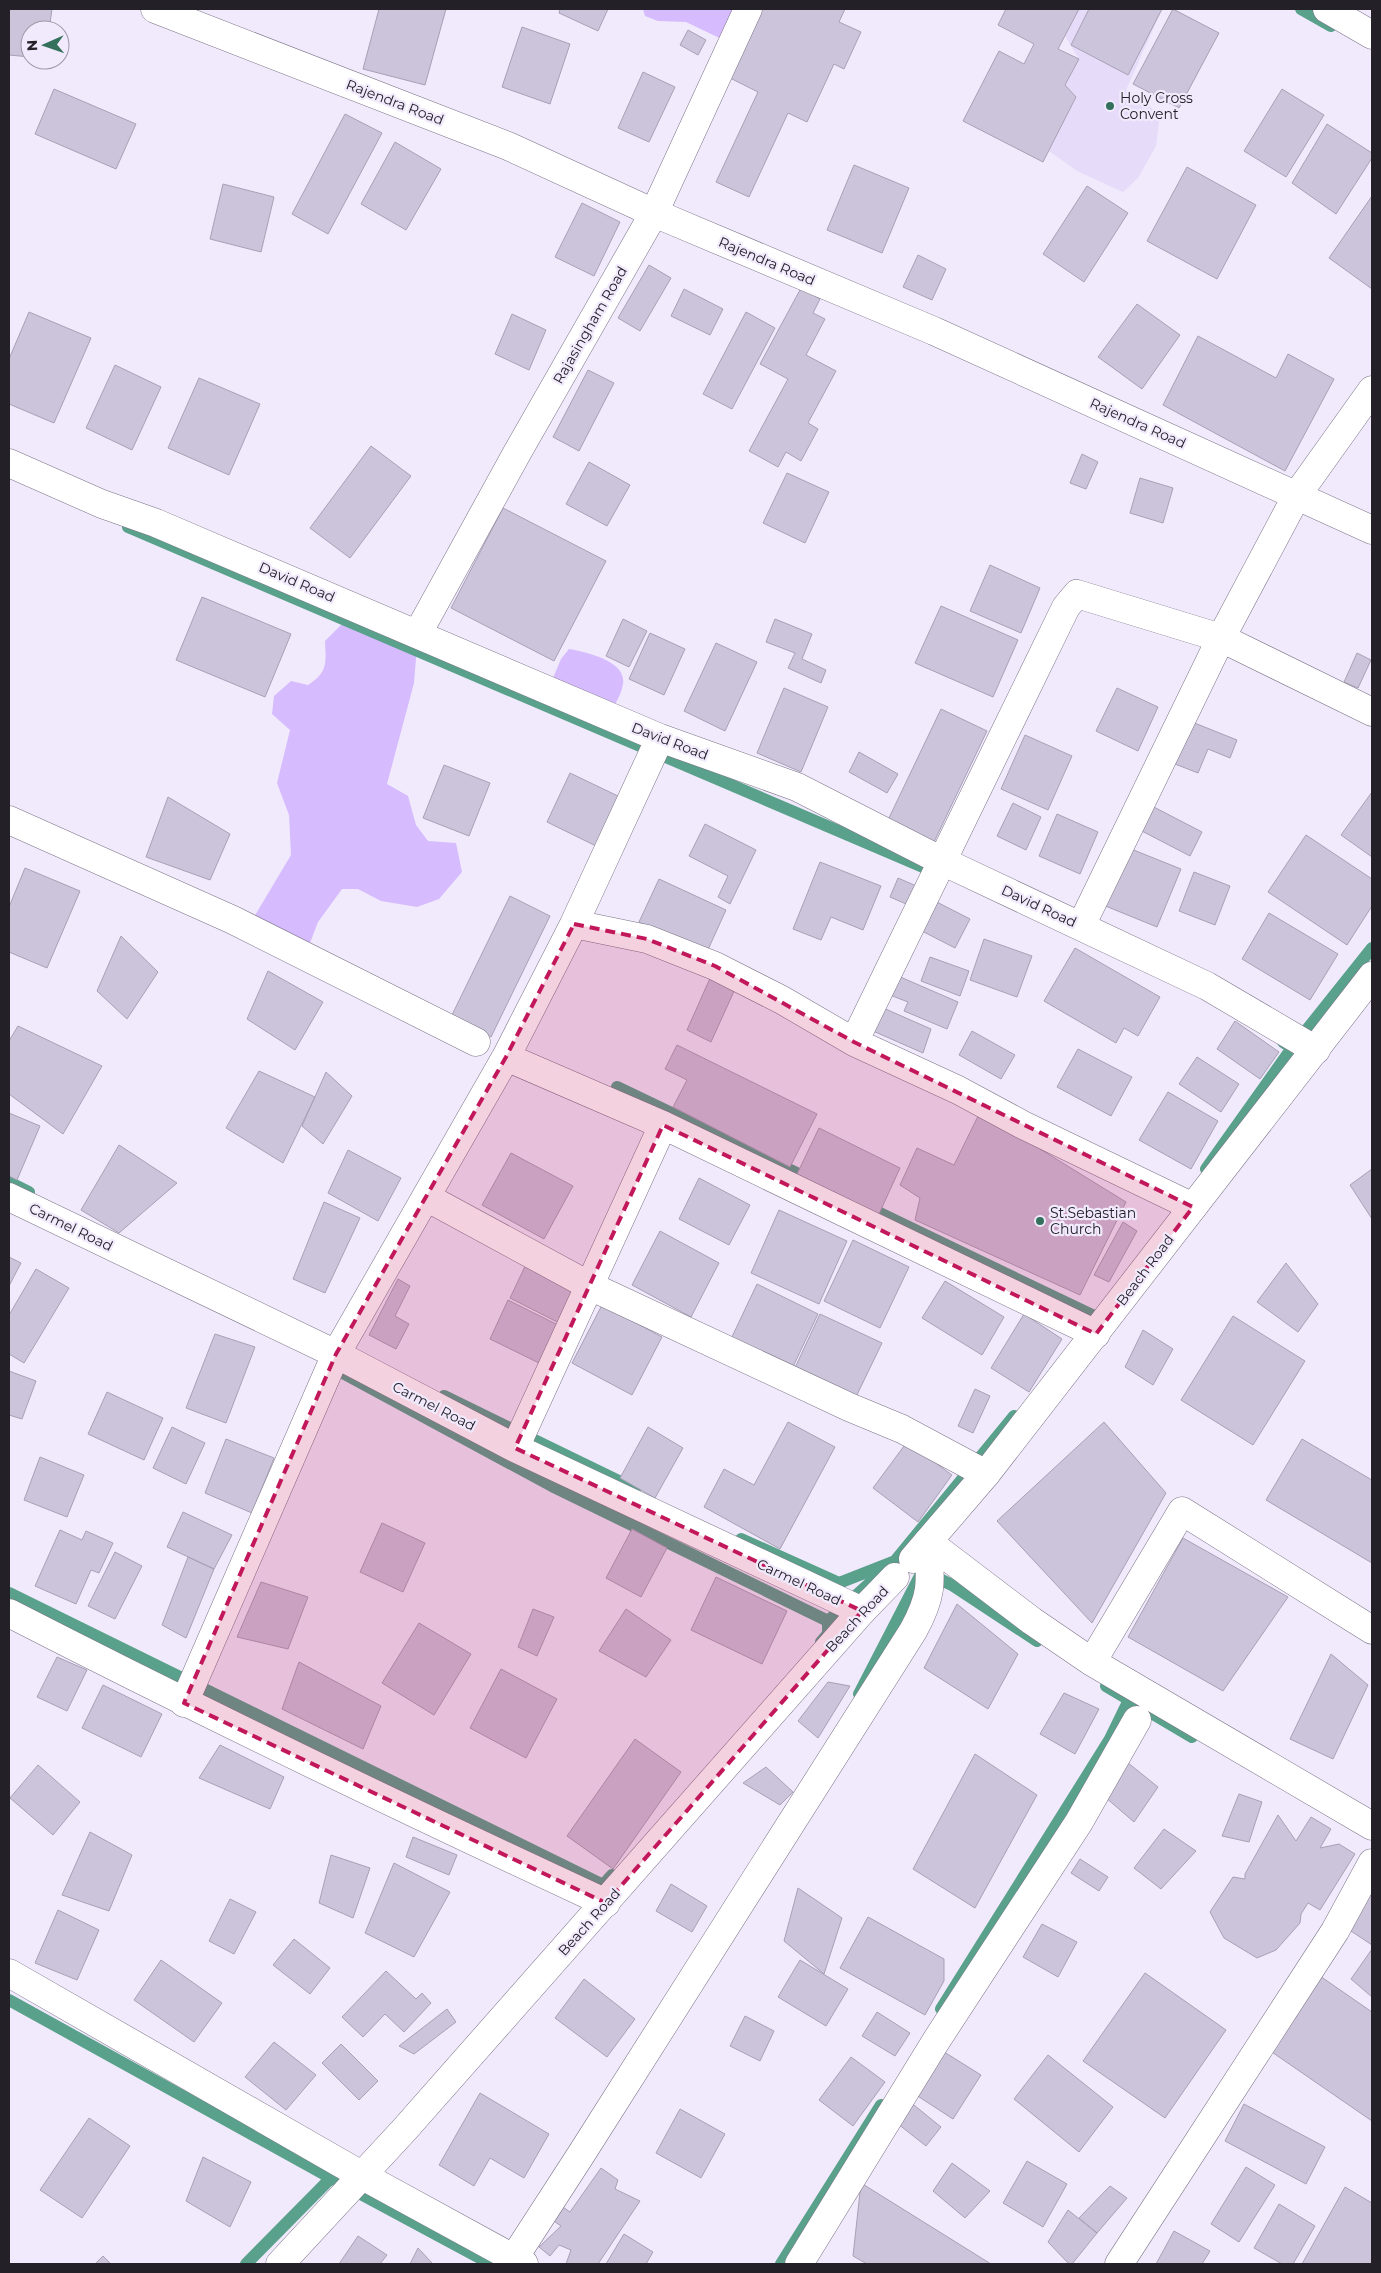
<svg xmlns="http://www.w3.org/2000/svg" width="1381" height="2273" font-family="Montserrat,sans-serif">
  <rect width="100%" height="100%" fill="#f1eafc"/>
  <!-- built -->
  <path fill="#e6dbf9" d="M1079,9H1162L1126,90L1160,114L1156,146L1138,178L1123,192L1077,171L1049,151L1076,97L1065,85L1079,59L1065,36Z"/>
  <!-- green -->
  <path fill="#d6bbfe" d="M643,9H748L732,44L686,22L658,21L645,16Z
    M358,608L418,633L414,683L387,784L408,796L416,825L428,841L456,843L462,872L439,899L417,907L381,901L358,889H342L318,922L305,956L248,927L291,855L289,815L277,783L290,730L272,714L274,696L291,681L308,685C328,672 326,663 325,641Z
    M569,649C586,652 627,661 623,684C621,696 614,706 608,716L553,678L561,659Z"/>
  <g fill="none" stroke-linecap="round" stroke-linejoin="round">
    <!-- stream -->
    <path stroke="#59a18b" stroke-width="12" d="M1301,9L1331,26
      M128,527L937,873
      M1297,1042L1372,948
      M617,1087L811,1180
      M1206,1169L1292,1048L1283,1042
      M9,1182L29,1192
      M865,1206L1094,1316
      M328,1365L552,1486L828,1621
      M444,1396L635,1489
      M741,1539L839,1583L895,1561L1014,1416
      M929,1574L952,1585L1037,1641
      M9,1593L603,1885L612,1875
      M821,1642L828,1634V1621L881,1573
      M1106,1686L1192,1737
      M859,1694L923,1570
      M9,2000L331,2178L491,2264
      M941,2009L1110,1739L1129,1700
      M246,2264L331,2178
      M781,2264L881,2105"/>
  </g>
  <!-- building -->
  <path fill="#ccc4da" stroke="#a9a0b6" d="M9,9H52L49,30H30V57L9,55Z
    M379,9H446L425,85L363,69Z
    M560,9H608L598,31L559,13Z
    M760,9H845L839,22L861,32L844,69L834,64L807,122L788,113L749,197L716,182L758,92L728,77Z
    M1006,9H1079L1058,49L1079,59L1065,85L1076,97L1043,162L963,121L999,51L1024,64L1034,44L998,25Z
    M1089,9H1162L1128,75L1071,45Z
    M1173,9L1219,33L1179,108L1133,84Z
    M522,27L570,44L550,104L502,87Z
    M688,30L706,40L698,55L680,45Z
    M643,72L675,87L649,142L618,128Z
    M54,89L136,124L116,169L35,134Z
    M1282,89L1324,115L1286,177L1244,151Z
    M345,114L382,133L328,234L292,214Z
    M1327,124L1372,153V158L1336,214L1292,183Z
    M395,142L441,169L406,230L361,204Z
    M854,165L909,188L882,253L827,230Z
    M1187,167L1256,205L1217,279L1147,241Z
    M223,184L274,197L261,252L210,239Z
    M1087,186L1128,213L1084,282L1043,254Z
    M1372,196V289L1329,258Z
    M582,203L620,222L594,276L555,257Z
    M918,255L946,269L932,300L903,287Z
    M649,265L671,278L640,331L618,318Z
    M801,288L820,299L813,313L825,319L806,355L836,371L808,423L818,429L801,461L786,452L778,467L749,451L788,379L760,364Z
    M684,289L723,309L710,335L671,316Z
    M1137,304L1180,335L1142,389L1098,357Z
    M29,312L91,338L54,423L9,404V359Z
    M746,312L775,328L732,409L703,394Z
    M512,314L546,330L529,370L495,354Z
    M1198,336L1276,378L1288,354L1334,379L1285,471L1163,405Z
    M115,365L161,387L132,450L86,428Z
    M588,370L614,383L579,451L553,437Z
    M199,378L260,404L229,475L168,448Z
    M371,446L411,476L350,558L310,528Z
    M1082,454L1098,462L1086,489L1070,483Z
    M589,462L630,485L607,526L566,504Z
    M787,473L829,492L805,543L763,523Z
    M1140,478L1173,488L1163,523L1130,513Z
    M503,508L606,561L554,661L451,608Z
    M990,565L1040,588L1021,633L970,611Z
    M202,597L291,634L265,697L176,660Z
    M941,606L1018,640L993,697L915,663Z
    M623,619L647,631L629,667L606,656Z
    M775,619L812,634L802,659L826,670L821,683L788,668L795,653L766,642Z
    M650,633L685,649L664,695L629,679Z
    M716,643L757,662L725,731L684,711Z
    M1357,653L1371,660L1358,688L1344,682Z
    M784,688L828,707L801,772L757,753Z
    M1117,688L1158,707L1138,751L1096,731Z
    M941,709L987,731L934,842L888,820Z
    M1192,722L1237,740L1230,758L1208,749L1198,773L1175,764Z
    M1025,735L1072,756L1048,810L1001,789Z
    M859,752L898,774L887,793L849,772Z
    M444,765L490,783L469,836L423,818Z
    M570,773L620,797L596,846L547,822Z
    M1372,792V857L1341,835Z
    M168,797L230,834L210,880L146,857Z
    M1013,803L1041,817L1026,850L997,836Z
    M1150,805L1202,832L1190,856L1138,829Z
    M1057,814L1098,832L1080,874L1039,856Z
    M705,824L756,850L730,904L718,897L728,876L689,856Z
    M1306,835L1372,879V906L1347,945L1268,892Z
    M1126,847L1181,869L1157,927L1103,905Z
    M820,862L881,886L863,930L831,917L821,940L793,929Z
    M25,868L80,891L47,968L9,952V907Z
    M1194,872L1230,886L1215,925L1179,911Z
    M898,878L921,888L913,907L890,897Z
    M659,879L726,910L706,954L639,922Z
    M510,896L550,916L491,1037L451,1017Z
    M931,899L970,919L955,948L916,928Z
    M1269,913L1338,954L1310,1000L1242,959Z
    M121,936L158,972L127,1019L97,991Z
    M984,939L1032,956L1017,997L970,980Z
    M1075,948L1160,997L1138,1036L1124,1028L1116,1043L1044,1001Z
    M930,957L969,971L960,996L921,981Z
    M268,971L323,1002L295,1050L247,1019Z
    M711,976L736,987L711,1042L687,1030Z
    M898,976L958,1002L947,1029L904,1011L908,1002L890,995Z
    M881,1007L931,1029L923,1053L873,1031Z
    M1235,1021L1279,1052L1260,1079L1217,1049Z
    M18,1026L102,1066L63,1134L9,1094V1041Z
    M972,1031L1015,1055L1001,1079L959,1055Z
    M677,1045L817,1114L790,1167L673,1107L687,1080L665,1069Z
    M1078,1049L1132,1077L1111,1116L1057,1087Z
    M1197,1057L1239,1084L1221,1112L1179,1084Z
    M259,1071L315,1097L283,1163L226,1128Z
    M326,1072L352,1096L323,1144L302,1126Z
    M1168,1092L1218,1121L1191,1169L1139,1140Z
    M980,1112L1126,1202L1080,1295L915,1220L920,1198L900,1185L917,1148L954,1165Z
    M9,1113L40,1126L17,1180L9,1176Z
    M819,1128L900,1168L879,1214L797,1174Z
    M119,1145L177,1183L119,1233L81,1210Z
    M348,1150L401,1178L378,1221L328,1193Z
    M511,1153L573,1186L544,1239L482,1205Z
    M1372,1169V1219L1350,1185Z
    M699,1178L750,1205L729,1245L679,1219Z
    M324,1202L360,1218L325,1293L293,1279Z
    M779,1210L847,1241L819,1304L751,1273Z
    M1123,1222L1137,1231L1109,1282L1094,1275Z
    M660,1231L719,1263L691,1317L632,1285Z
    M853,1240L909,1267L880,1328L824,1301Z
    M9,1257L21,1263L9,1286Z
    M528,1260L582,1286L563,1325L510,1298Z
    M1286,1263L1318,1304L1298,1332L1257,1302Z
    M36,1269L69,1288L24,1363L9,1354V1315Z
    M398,1279L410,1286L395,1316L409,1324L396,1349L369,1335Z
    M945,1281L1004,1317L982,1355L922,1318Z
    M757,1284L818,1314L791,1371L730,1341Z
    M508,1300L562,1327L543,1365L490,1339Z
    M602,1305L662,1337L632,1395L572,1363Z
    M820,1314L882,1343L854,1401L793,1372Z
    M1024,1314L1062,1339L1029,1392L991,1368Z
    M1233,1316L1305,1361L1253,1445L1181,1400Z
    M1143,1330L1173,1349L1153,1385L1125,1367Z
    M215,1334L255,1347L226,1423L186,1408Z
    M9,1371L36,1381L22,1419L9,1415Z
    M975,1389L990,1396L973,1433L958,1426Z
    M107,1392L163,1418L144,1460L88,1434Z
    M788,1422L835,1447L780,1549L704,1507L724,1469L754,1485Z
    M1104,1422L1166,1493L1092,1623L997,1521Z
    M172,1427L205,1443L186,1484L153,1468Z
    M648,1427L683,1448L655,1498L620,1478Z
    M226,1439L274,1458L252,1513L205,1493Z
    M1302,1439L1372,1480V1563L1266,1500Z
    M907,1442L952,1475L918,1522L873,1488Z
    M40,1457L84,1475L67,1517L24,1500Z
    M183,1512L232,1535L214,1569L167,1547Z
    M382,1523L425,1543L403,1592L360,1572Z
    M632,1529L667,1548L641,1597L606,1578Z
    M60,1530L82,1540L86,1531L113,1543L99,1573L91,1570L76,1604L35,1586Z
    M1183,1538L1288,1597L1223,1691L1128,1637Z
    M115,1552L142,1566L115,1619L88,1606Z
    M188,1557L214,1569L186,1638L162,1625Z
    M716,1577L787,1611L762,1664L691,1630Z
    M261,1582L308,1597L288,1649L237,1637Z
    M957,1604L1018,1654L988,1709L924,1668Z
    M533,1609L554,1617L537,1656L518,1647Z
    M626,1609L671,1640L646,1677L599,1651Z
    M419,1623L471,1654L434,1715L382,1683Z
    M1331,1654L1368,1685L1333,1759L1290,1739Z
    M57,1657L87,1670L67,1711L37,1697Z
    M299,1662L381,1706L363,1749L282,1709Z
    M501,1669L557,1699L526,1758L470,1728Z
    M828,1682L850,1686L818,1738L798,1721Z
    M103,1685L162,1714L141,1757L82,1728Z
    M1064,1693L1099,1709L1075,1754L1040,1734Z
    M635,1739L681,1772L613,1869L567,1836Z
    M220,1745L284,1777L270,1809L199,1778Z
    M975,1754L1037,1795L975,1908L913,1869Z
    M1127,1762L1158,1787L1134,1822L1105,1797Z
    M38,1765L80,1802L53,1835L10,1798Z
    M766,1767L793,1792L780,1805L743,1783Z
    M1239,1794L1262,1802L1249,1842L1222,1836Z
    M1278,1815L1296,1841L1311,1817L1331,1829L1320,1848L1339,1844L1355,1854L1320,1910L1308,1903L1301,1914L1300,1923L1276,1950L1257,1958L1224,1938L1210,1912L1233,1877L1245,1879V1874Z
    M1164,1829L1196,1851L1161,1889L1134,1868Z
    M90,1832L132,1855L109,1911L62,1895Z
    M413,1837L457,1855L449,1875L406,1857Z
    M331,1855L370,1868L353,1918L319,1903Z
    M1080,1859L1108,1877L1099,1891L1071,1873Z
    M394,1863L450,1892L414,1957L365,1933Z
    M671,1884L707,1906L692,1932L656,1911Z
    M1372,1885V1945L1345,1927Z
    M798,1888L842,1918L824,1974L784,1941Z
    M230,1899L256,1912L234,1954L209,1941Z
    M58,1910L99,1930L77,1980L35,1963Z
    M868,1917L944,1959V1981L925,2015L840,1968Z
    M1042,1924L1077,1942L1058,1977L1023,1957Z
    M294,1939L330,1968L310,1994L273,1965Z
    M1372,1949V1997L1351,1979Z
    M161,1960L222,2003L194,2042L134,2000Z
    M800,1960L848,1989L826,2026L778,1997Z
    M386,1971L416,1999L422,1993L431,2003L404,2032L385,2014L363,2037L342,2017Z
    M1145,1973L1226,2030L1165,2118L1083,2061Z
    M1317,1974L1372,2012V2121L1266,2048Z
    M584,1979L635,2019L607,2057L555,2018Z
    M447,2009L456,2022L414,2054L399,2046Z
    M877,2012L910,2033L895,2056L862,2036Z
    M745,2016L774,2031L760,2061L730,2046Z
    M274,2042L316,2075L286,2110L245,2077Z
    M341,2044L378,2081L359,2100L322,2063Z
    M941,2050L981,2075L953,2119L913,2093Z
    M1048,2055L1113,2107L1079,2152L1014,2099Z
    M851,2057L885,2082L853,2126L819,2100Z
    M480,2093L549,2134L524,2178L490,2158L474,2186L439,2165Z
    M909,2101L941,2127L926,2146L893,2120Z
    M1244,2104L1325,2147L1306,2184L1225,2141Z
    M680,2109L725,2134L701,2178L656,2153Z
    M89,2118L130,2146L82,2218L40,2190Z
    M203,2157L251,2182L230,2227L186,2201Z
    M1027,2161L1067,2184L1043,2227L1003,2203Z
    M952,2163L990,2191L965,2218L933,2191Z
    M1246,2167L1275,2185L1239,2242L1211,2224Z
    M601,2168L618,2180L615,2189L640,2201L598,2264H566L571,2250L559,2245L550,2256L539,2247L561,2226L548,2217L557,2203L570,2212Z
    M861,2183L991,2264H867L853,2256Z
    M1110,2186L1127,2198L1097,2233L1079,2218Z
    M1345,2187L1372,2203V2264H1302Z
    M1279,2204L1315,2226L1293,2264H1282L1254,2248Z
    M1068,2210L1097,2233L1072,2264H1069L1048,2242Z
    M1174,2231L1210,2251L1202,2264H1156Z
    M624,2234L653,2252L646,2264H606Z
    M358,2236L387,2255L380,2264H339Z
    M418,2248L433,2264H410Z
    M103,2256L111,2264H95Z"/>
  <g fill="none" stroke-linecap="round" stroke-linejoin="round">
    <defs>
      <path id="minor" d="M155,9L508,146L654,213L934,331L1372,530
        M1327,9L1372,35
        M9,463L102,504L156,523L660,738L797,787L942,861L1207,986L1316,1050
        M418,633L517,453L654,213L748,9
        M9,820L233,920L476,1042
        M574,924L647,939L715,966L782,1000L854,1042L958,1090L1023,1125L1193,1207
        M1081,926L1221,638L1297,495L1372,390
        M854,1042L1066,607L1077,594L1221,638L1372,712
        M506,1057L663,1125L1096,1334
        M9,1197L336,1354L515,1448L862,1611
        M426,1197L590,1286L849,1407L902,1429L986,1474
        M515,1448L663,1125
        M928,1542L1032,1621L1092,1662L1372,1826
        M9,1613C206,1714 405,1810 606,1903
        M1092,1662L1182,1511L1372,1630
        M184,1703L336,1354L506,1057L574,924L660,738
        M9,1973L363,2176L524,2264
        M514,2258L582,2153L913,1631C933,1595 931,1582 928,1542
        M799,2264L936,2041L1079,1822L1137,1720
        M1119,2264L1335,1931L1372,1863"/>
      <path id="secondary" d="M913,1559L986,1474L1372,976
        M280,2264L405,2129L862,1611L895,1577"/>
    </defs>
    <!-- minor casing -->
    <use href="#minor" stroke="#7b7387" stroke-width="29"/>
    <!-- secondary casing -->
    <use href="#secondary" stroke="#7b7387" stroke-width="29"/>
    <!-- minor -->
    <use href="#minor" stroke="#fff" stroke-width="28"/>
    <!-- secondary -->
    <use href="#secondary" stroke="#fff" stroke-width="28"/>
  </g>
  <!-- marked area -->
  <path fill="#c2185b" fill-opacity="0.2" stroke="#c2185b" stroke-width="4" stroke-dasharray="10 6" stroke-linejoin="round" d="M574,924L647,939L715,966L854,1042L1193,1207L1096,1334L663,1125L515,1448L862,1611L606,1903L184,1703L336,1354L506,1057Z"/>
  <!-- markers -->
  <g fill="#34715d" stroke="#f1eafc" stroke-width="2">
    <circle cx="1110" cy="106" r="5"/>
    <circle cx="1040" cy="1221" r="5"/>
  </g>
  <g text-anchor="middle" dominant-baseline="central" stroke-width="4.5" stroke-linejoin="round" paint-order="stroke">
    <!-- poi labels -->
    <g font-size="14" fill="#232028" stroke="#f1eafc" text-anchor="start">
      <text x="1120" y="98">Holy Cross<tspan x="1120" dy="16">Convent</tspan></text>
      <text x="1050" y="1213">St.Sebastian<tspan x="1050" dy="16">Church</tspan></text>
    </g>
    <!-- street labels -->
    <g font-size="14" fill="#232028" stroke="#f1eafc">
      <text transform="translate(395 102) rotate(21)">Rajendra Road</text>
      <text transform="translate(767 261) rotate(23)">Rajendra Road</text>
      <text transform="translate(590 325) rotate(-60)">Rajasingham Road</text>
      <text transform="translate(1138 423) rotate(24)">Rajendra Road</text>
      <text transform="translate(297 582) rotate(23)">David Road</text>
      <text transform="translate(670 741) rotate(21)">David Road</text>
      <text transform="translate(1039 906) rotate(25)">David Road</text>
      <text transform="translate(71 1227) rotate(26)">Carmel Road</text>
      <text transform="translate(1145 1270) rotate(-53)">Beach Road</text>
      <text transform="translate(434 1406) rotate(27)">Carmel Road</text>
      <text transform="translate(799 1582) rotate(25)">Carmel Road</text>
      <text transform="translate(857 1619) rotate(-47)">Beach Road</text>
      <text transform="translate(589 1922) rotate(-48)">Beach Road</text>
    </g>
  </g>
  <!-- border -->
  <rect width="1381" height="2273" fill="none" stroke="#232028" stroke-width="20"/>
  <!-- north arrow -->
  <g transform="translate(45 45) rotate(268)"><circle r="24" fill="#f1eafc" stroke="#9f99a7"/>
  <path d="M0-4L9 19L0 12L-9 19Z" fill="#34715d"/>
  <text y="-8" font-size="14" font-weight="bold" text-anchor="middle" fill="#232028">N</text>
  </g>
</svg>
